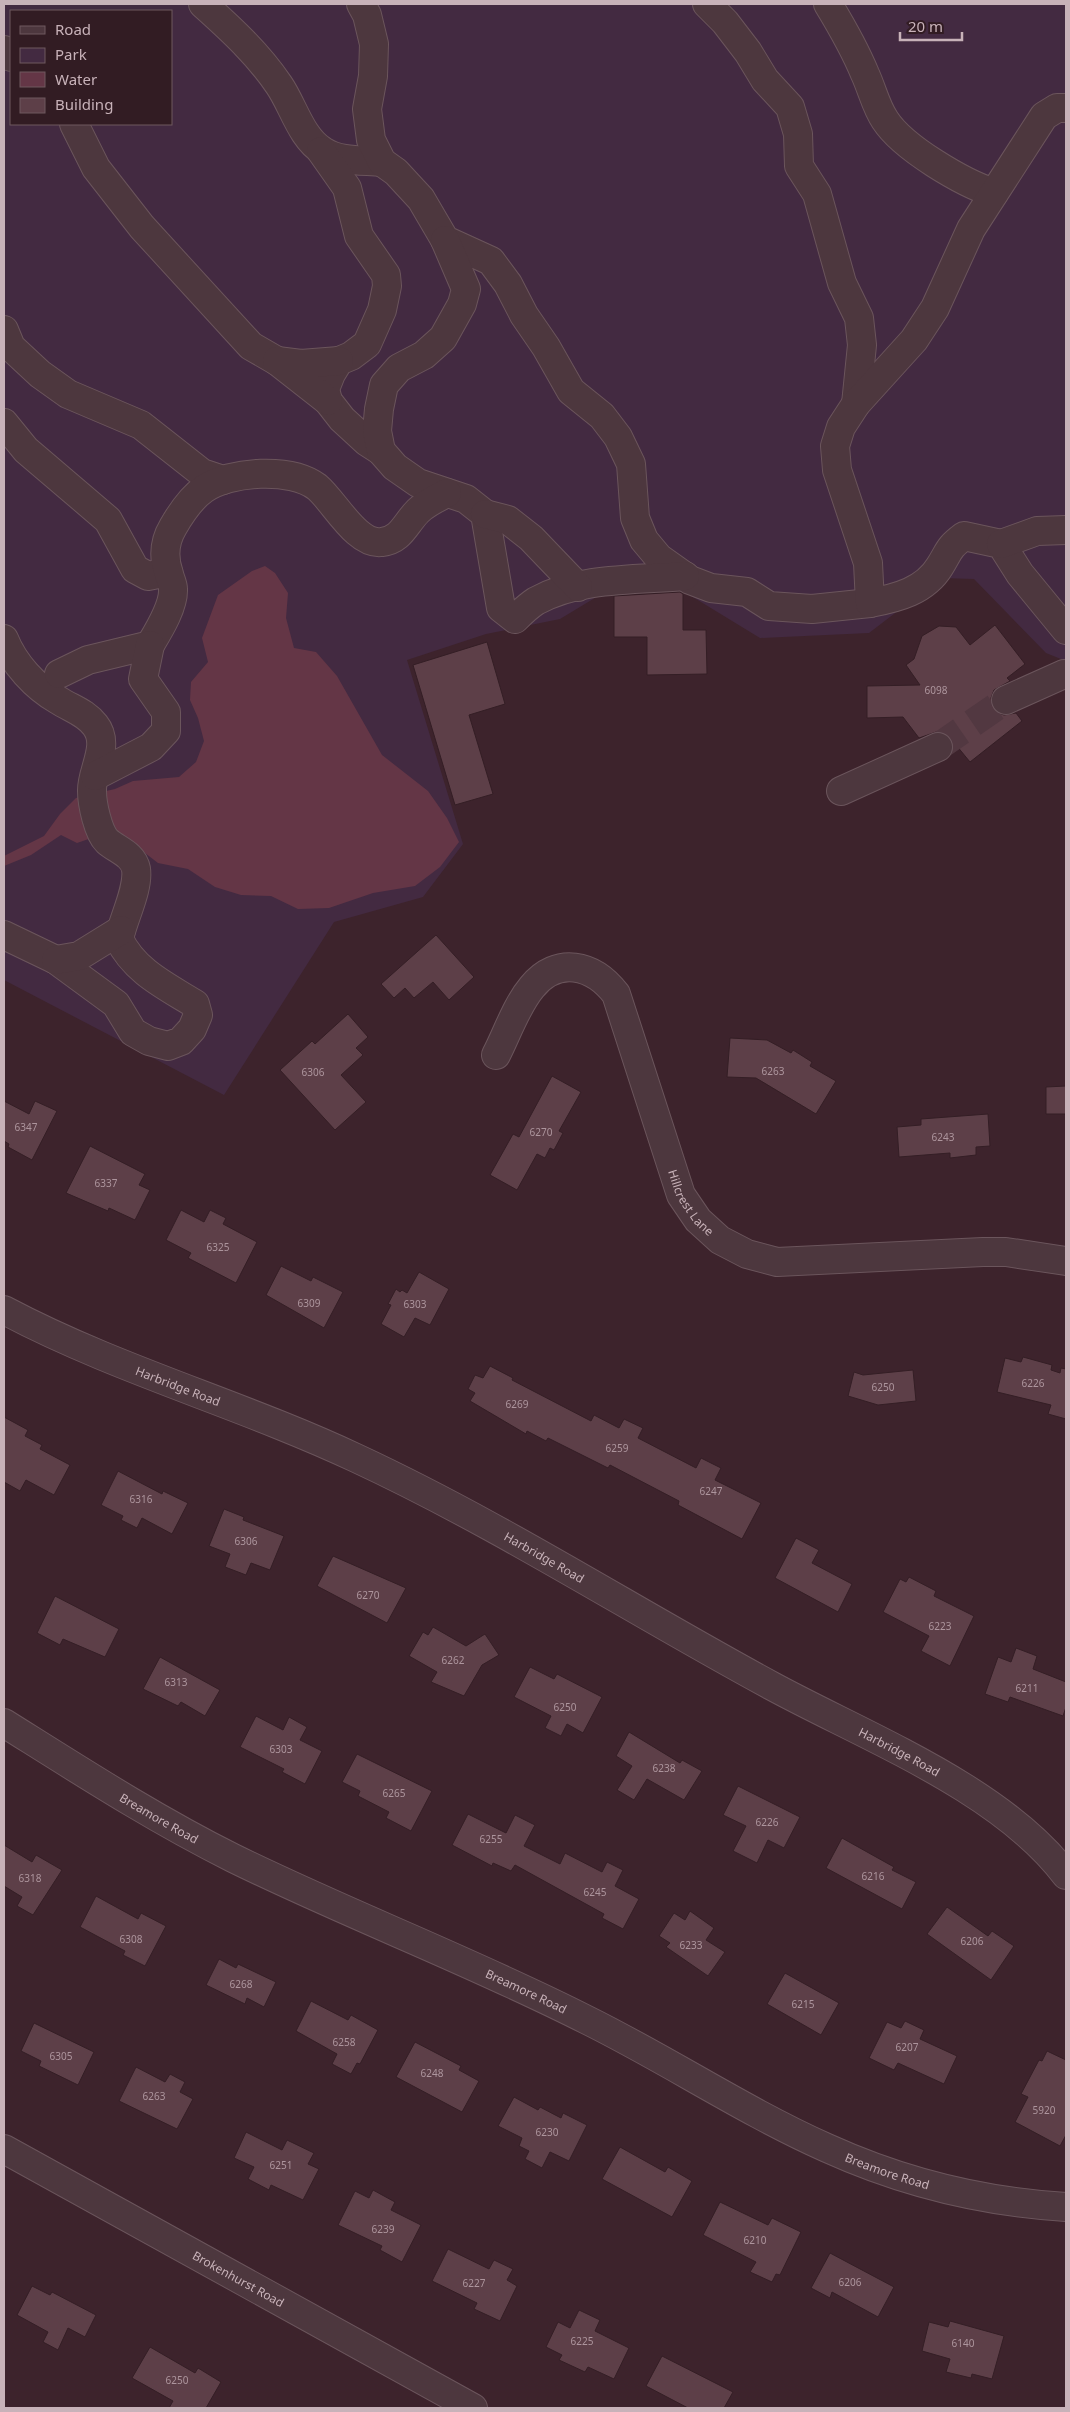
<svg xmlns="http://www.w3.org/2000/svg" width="1070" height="2412" font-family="'Noto Sans',sans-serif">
  <rect width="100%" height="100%" fill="#3d232c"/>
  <!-- green -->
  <path fill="#432a41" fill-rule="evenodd" d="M4,4H1066V661L1046,653L974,579L941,578L869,633L760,638L683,591L608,590L560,619L486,634L407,660L463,844L423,897L334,922L224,1095L4,980ZM11,11H171V124H11Z"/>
  <!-- water -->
  <path fill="#643646" d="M265,566L275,573L288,593L286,618L294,648L316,652L337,676L382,755L428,791L447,818L459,842L440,867L415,886L373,893L329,908L298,909L271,896L241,895L215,887L188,869L158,863L115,830L77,843L61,835L31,855L4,866V856L44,836L60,814L76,798L115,789L133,781L179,777L196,762L204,741L198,718L190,700L191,682L208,662L202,638L218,595L252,571Z"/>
  <!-- building -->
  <path fill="#5d3f48" stroke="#341e25" d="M680,592L683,594V630H706L707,674L647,675V637H614V596Z
    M995,625L1025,664L1007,678L1010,681L994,690L991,698L992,706L996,712L1004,715L1016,713L1022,721L970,762L947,734L939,731L919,738L903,717L867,718V686L920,685L906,665L914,659L922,636L939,626L956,627L970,645Z
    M487,642L505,704L469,715L493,794L455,805L413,665Z
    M436,935L474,977L449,1000L433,982L414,998L405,988L394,998L381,984Z
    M348,1014L368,1037L356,1048L363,1055L341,1075L366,1102L335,1130L280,1070L312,1041L315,1044Z
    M730,1038L767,1040L791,1053L793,1050L812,1062L810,1066L836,1081L816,1114L756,1078L727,1077Z
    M552,1076L581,1092L559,1131L563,1133L554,1150L550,1148L545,1158L537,1154L517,1190L490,1175L513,1134L519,1137Z
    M1066,1086V1114H1046V1087Z
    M4,1101L29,1114L35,1101L57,1111L32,1160L8,1147L9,1144L4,1141Z
    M988,1114L990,1146L976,1147V1155L950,1158V1153L899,1157L897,1127L921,1125V1119Z
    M90,1146L145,1174L139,1185L150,1190L135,1220L109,1208L108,1211L66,1193Z
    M181,1210L204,1222L210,1210L226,1218L223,1224L257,1242L236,1283L188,1258L191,1253L166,1240Z
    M281,1266L311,1281L313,1277L343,1292L324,1328L266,1295Z
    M419,1272L449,1289L430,1325L415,1318L404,1337L381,1324L391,1305L388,1304L396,1289L400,1292L402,1290L407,1293Z
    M1023,1357L1052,1365L1051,1370L1060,1373L1061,1368L1066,1369V1419L1048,1414L1051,1405L997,1392L1005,1358L1021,1362Z
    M490,1366L513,1378L512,1380L591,1421L594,1415L619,1428L624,1419L643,1428L638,1438L696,1468L701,1458L721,1468L715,1480L761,1503L742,1539L678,1505L679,1501L610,1465L608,1468L548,1438L546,1441L527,1431L526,1434L470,1401L475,1393L468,1389L475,1375L483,1378Z
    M913,1370L916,1401L878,1405L848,1396L854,1372L863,1375Z
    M4,1417L28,1430L25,1436L42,1445L40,1449L70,1465L54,1495L26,1480L20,1491L4,1482Z
    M118,1471L162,1494L163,1491L188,1503L172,1534L142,1518L137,1528L121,1520L123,1516L101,1505Z
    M224,1509L244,1517L243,1520L284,1536L270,1570L251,1563L246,1575L225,1567L230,1554L209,1546Z
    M796,1538L819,1550L812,1563L852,1584L838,1612L775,1578Z
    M333,1556L406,1588L387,1623L317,1586Z
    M909,1577L936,1591L934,1596L974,1616L950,1666L921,1651L929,1636L883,1612L900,1579L906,1582Z
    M55,1596L119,1629L105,1657L63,1639L60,1645L37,1633Z
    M433,1627L466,1646L485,1634L499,1655L482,1665L464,1696L431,1682L437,1672L409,1656L423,1632L428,1635Z
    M1016,1648L1037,1656L1033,1669L1066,1682V1707L1063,1716L1010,1697L1008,1702L985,1694L998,1657L1011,1662Z
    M160,1657L220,1690L205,1716L181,1702L178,1706L143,1689Z
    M530,1667L554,1679L557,1674L602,1697L583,1733L567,1724L561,1736L545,1728L551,1716L514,1697Z
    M256,1716L283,1730L289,1717L307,1727L300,1740L322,1751L305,1784L282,1772L284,1769L240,1747Z
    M629,1732L680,1763L682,1760L702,1771L684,1800L647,1779L634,1800L617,1790L632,1766L616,1756Z
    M357,1754L432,1791L411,1831L386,1818L389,1812L358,1796L360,1791L342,1782Z
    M738,1786L800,1817L784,1848L768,1840L757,1863L733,1851L746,1826L723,1815Z
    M468,1814L506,1833L515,1815L535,1825L524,1846L560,1864L565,1853L602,1872L607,1862L623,1870L615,1886L639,1899L623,1929L602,1918L604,1914L515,1865L511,1871L493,1863L492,1866L452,1845Z
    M842,1838L894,1867L892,1870L916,1882L902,1909L826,1868Z
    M4,1845L32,1862L36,1855L62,1870L33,1915L17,1906L22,1897L4,1886Z
    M96,1896L138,1919L141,1913L166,1926L145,1966L123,1955L125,1951L80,1927Z
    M947,1907L988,1936L992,1931L1014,1946L991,1980L927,1934Z
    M690,1911L714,1928L706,1940L725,1952L708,1976L666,1947L670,1943L659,1936L674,1913L685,1920Z
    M219,1959L236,1968L238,1964L276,1982L264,2007L247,1998L245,2004L206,1985Z
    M785,1973L839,2003L821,2035L767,2004Z
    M311,2001L348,2020L351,2015L378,2030L360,2064L357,2063L351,2074L332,2064L337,2054L296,2031Z
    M905,2021L924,2030L920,2039L957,2056L944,2084L898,2063L894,2070L869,2058L887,2022L901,2028Z
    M34,2023L94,2052L78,2085L39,2066L41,2061L21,2051Z
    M415,2042L461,2066L459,2070L479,2081L462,2112L396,2077Z
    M1047,2051L1066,2060V2135L1060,2146L1015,2122L1028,2097L1021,2094L1039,2060L1042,2061Z
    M136,2067L165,2082L170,2074L185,2082L180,2092L193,2099L177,2129L119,2101Z
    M514,2097L538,2110L540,2107L561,2118L563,2113L587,2125L569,2161L550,2152L542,2168L525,2159L529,2151L519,2146L522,2138L498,2126Z
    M246,2132L282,2150L287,2140L314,2153L308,2164L319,2169L303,2200L271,2185L269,2190L248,2179L254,2167L234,2158Z
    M620,2147L665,2172L668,2167L692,2181L672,2217L602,2179Z
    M373,2190L395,2202L391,2210L421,2225L402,2262L380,2250L382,2246L338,2225L355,2191L369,2198Z
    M720,2202L768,2225L772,2218L801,2232L780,2275L776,2274L772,2282L750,2272L756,2262L703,2235Z
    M448,2249L489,2269L494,2260L513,2269L507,2280L517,2286L500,2321L474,2309L477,2303L432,2281Z
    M830,2253L894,2287L878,2317L832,2292L830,2298L811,2288Z
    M32,2286L50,2295L52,2292L96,2315L85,2337L68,2328L58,2350L43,2342L48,2332L17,2315Z
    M579,2310L600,2320L595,2331L629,2348L614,2379L588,2367L585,2372L559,2360L562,2355L546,2347L558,2322L570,2328Z
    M950,2321L1004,2336L992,2379L972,2374L971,2378L946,2372L950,2359L922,2351L929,2322L948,2327Z
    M150,2347L195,2373L198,2368L221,2382L206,2408H169L173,2401L132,2378Z
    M662,2356L733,2392L724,2408H688L646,2386Z"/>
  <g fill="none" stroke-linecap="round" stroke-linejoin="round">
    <!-- minor-tunnel -->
    <path stroke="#523841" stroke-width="28" stroke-dasharray="28 14" stroke-linecap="butt" d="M938,747L1006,700"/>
    <defs>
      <g id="minor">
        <path d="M203,4C231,29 258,54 279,85C293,105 301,138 323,151C340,162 361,160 382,162"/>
        <path d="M361,4L367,15L374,44L373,76L367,109L371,140L382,162L396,172L421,199L445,240L491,261L508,284L524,315L546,347L571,391L602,416L618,437L631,464L635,518L644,540L659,558L690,580L711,588L747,592L769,606L812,609L870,603"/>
        <path d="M707,4L725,22L748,52L765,80L790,107L798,134L799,166L817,194L842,283L859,318L862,345L856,404"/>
        <path d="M828,4C842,27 855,50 865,74C872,89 876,107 885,120C903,148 963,183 994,193"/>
        <path d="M4,50L11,57"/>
        <path d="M1066,108H1057L1044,116L971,229L935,308L914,340L856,404L841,427L835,446L837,470L868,563L870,603C897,598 925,591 940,566C950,550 948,548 964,536L1001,544L1020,574L1066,630"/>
        <path d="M74,124L96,168L142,227L251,346L277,361"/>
        <path d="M321,151L347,188L359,236L386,275L387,286L382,310L367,344L351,356L339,361L331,374L325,389L328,401L342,419L367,442L381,451"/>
        <path d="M445,240L466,289L462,304L443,338L424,355L399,368L384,385L379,409L377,431L381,451L395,467L418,483L466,499L485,514L501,608L515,619C521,613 528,606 536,601C579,577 636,580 685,576"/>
        <path d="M4,330L11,347L40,374L68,394L141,425L202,473L223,480"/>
        <path d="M328,401L277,361L301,364L339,361"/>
        <path d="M4,423L26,450L108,520L135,569L148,576L168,572"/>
        <path d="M485,514L508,520L531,538L578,587"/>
        <path d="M1001,544L1037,531L1066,530"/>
        <path d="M4,639C14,664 35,687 58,700C72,709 85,712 95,725C111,745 91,771 92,791C92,804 98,832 107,841C117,850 133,854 136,869C139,889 123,919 119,939C134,971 166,986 195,1004L198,1015L192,1029L181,1041L168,1046L149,1041L133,1032L116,1004L56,960L4,935"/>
        <path d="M59,674L88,660L150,645C159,630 174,606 173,589C173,584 170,579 169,574C163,557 164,542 173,527C181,513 191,498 204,489C230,471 291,467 317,487C334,501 357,546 382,542C401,540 405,524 418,511C426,503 437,498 447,493"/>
        <path d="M1006,700L1064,674"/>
        <path d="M95,776L151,747L166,731V712L143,679L150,645"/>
        <path d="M841,791L938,747"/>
        <path d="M56,960L79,956L121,930"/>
        <path id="s1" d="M496,1055C507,1034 516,1006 532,987C557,956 593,964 616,994L681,1195L698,1220L720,1240L747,1254L777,1262L983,1252H1006L1066,1261"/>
        <path id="s2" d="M4,1310C117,1370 241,1404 356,1458C500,1525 633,1611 772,1686C866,1737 1001,1789 1066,1875"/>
        <path id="s3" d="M4,1723C79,1770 153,1818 233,1858C349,1915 471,1961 587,2020C668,2060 744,2111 827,2148C902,2182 984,2202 1066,2207"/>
        <path id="s4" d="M4,2149L473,2408"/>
      </g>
    </defs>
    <!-- minor casing -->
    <use href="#minor" stroke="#6b555c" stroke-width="30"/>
    <!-- minor -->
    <use href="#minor" stroke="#4d373e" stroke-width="28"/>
  </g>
  <g text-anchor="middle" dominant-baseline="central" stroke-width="4.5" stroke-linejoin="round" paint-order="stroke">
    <!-- number labels -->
    <g font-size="10" fill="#ad959d">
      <text x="936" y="690">6098</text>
      <text x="773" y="1071">6263</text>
      <text x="313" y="1072">6306</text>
      <text x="26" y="1127">6347</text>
      <text x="541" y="1132">6270</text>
      <text x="943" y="1137">6243</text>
      <text x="106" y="1183">6337</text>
      <text x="218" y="1247">6325</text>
      <text x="309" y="1303">6309</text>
      <text x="415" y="1304">6303</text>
      <text x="1033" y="1383">6226</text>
      <text x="883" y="1387">6250</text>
      <text x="517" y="1404">6269</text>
      <text x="617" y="1448">6259</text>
      <text x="711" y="1491">6247</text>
      <text x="141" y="1499">6316</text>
      <text x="246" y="1541">6306</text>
      <text x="368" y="1595">6270</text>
      <text x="940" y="1626">6223</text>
      <text x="453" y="1660">6262</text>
      <text x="176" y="1682">6313</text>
      <text x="1027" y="1688">6211</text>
      <text x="565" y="1707">6250</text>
      <text x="281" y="1749">6303</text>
      <text x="664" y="1768">6238</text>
      <text x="394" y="1793">6265</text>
      <text x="767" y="1822">6226</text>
      <text x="491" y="1839">6255</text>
      <text x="873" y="1876">6216</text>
      <text x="30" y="1878">6318</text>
      <text x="595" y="1892">6245</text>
      <text x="131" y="1939">6308</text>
      <text x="972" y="1941">6206</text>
      <text x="691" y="1945">6233</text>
      <text x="241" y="1984">6268</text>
      <text x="803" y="2004">6215</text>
      <text x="344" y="2042">6258</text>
      <text x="907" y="2047">6207</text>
      <text x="61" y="2056">6305</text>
      <text x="432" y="2073">6248</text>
      <text x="154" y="2096">6263</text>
      <text x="1044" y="2110">5920</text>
      <text x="547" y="2132">6230</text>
      <text x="281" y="2165">6251</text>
      <text x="383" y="2229">6239</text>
      <text x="755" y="2240">6210</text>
      <text x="850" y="2282">6206</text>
      <text x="474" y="2283">6227</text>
      <text x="582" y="2341">6225</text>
      <text x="963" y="2343">6140</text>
      <text x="177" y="2380">6250</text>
    </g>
    <!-- street labels -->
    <g font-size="12" fill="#c8b2b9" stroke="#321c23">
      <text stroke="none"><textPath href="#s1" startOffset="399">Hillcrest Lane</textPath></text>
      <text stroke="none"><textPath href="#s2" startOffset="190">Harbridge Road</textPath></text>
      <text stroke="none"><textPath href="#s2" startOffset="595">Harbridge Road</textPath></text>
      <text stroke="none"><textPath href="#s2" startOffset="1000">Harbridge Road</textPath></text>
      <text stroke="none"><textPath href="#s3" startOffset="182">Breamore Road</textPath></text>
      <text stroke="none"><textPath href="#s3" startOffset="588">Breamore Road</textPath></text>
      <text stroke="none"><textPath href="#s3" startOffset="992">Breamore Road</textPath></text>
      <text stroke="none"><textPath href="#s4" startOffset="268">Brokenhurst Road</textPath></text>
    </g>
  </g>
  <!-- border -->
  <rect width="1070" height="2412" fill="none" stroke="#c8b2b9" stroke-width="10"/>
  <!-- legend -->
  <rect x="10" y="10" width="162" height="115" fill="#321c23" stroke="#6e585f"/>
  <rect x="20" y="26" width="25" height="8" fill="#4d373e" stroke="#6e585f"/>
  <text x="55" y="35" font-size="15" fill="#c8b2b9">Road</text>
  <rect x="20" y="48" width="25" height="15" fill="#432a41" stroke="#6e585f"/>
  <text x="55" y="60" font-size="15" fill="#c8b2b9">Park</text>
  <rect x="20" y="72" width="25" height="15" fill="#643646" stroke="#6e585f"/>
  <text x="55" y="85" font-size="15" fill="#c8b2b9">Water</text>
  <rect x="20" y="98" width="25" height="15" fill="#5d3f48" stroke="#6e585f"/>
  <text x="55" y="110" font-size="15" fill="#c8b2b9">Building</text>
  <!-- scale -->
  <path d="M900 32v8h62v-8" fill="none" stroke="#c8b2b9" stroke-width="2.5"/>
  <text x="908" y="32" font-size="15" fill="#c8b2b9" stroke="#321c23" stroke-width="4" paint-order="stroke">20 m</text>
</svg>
